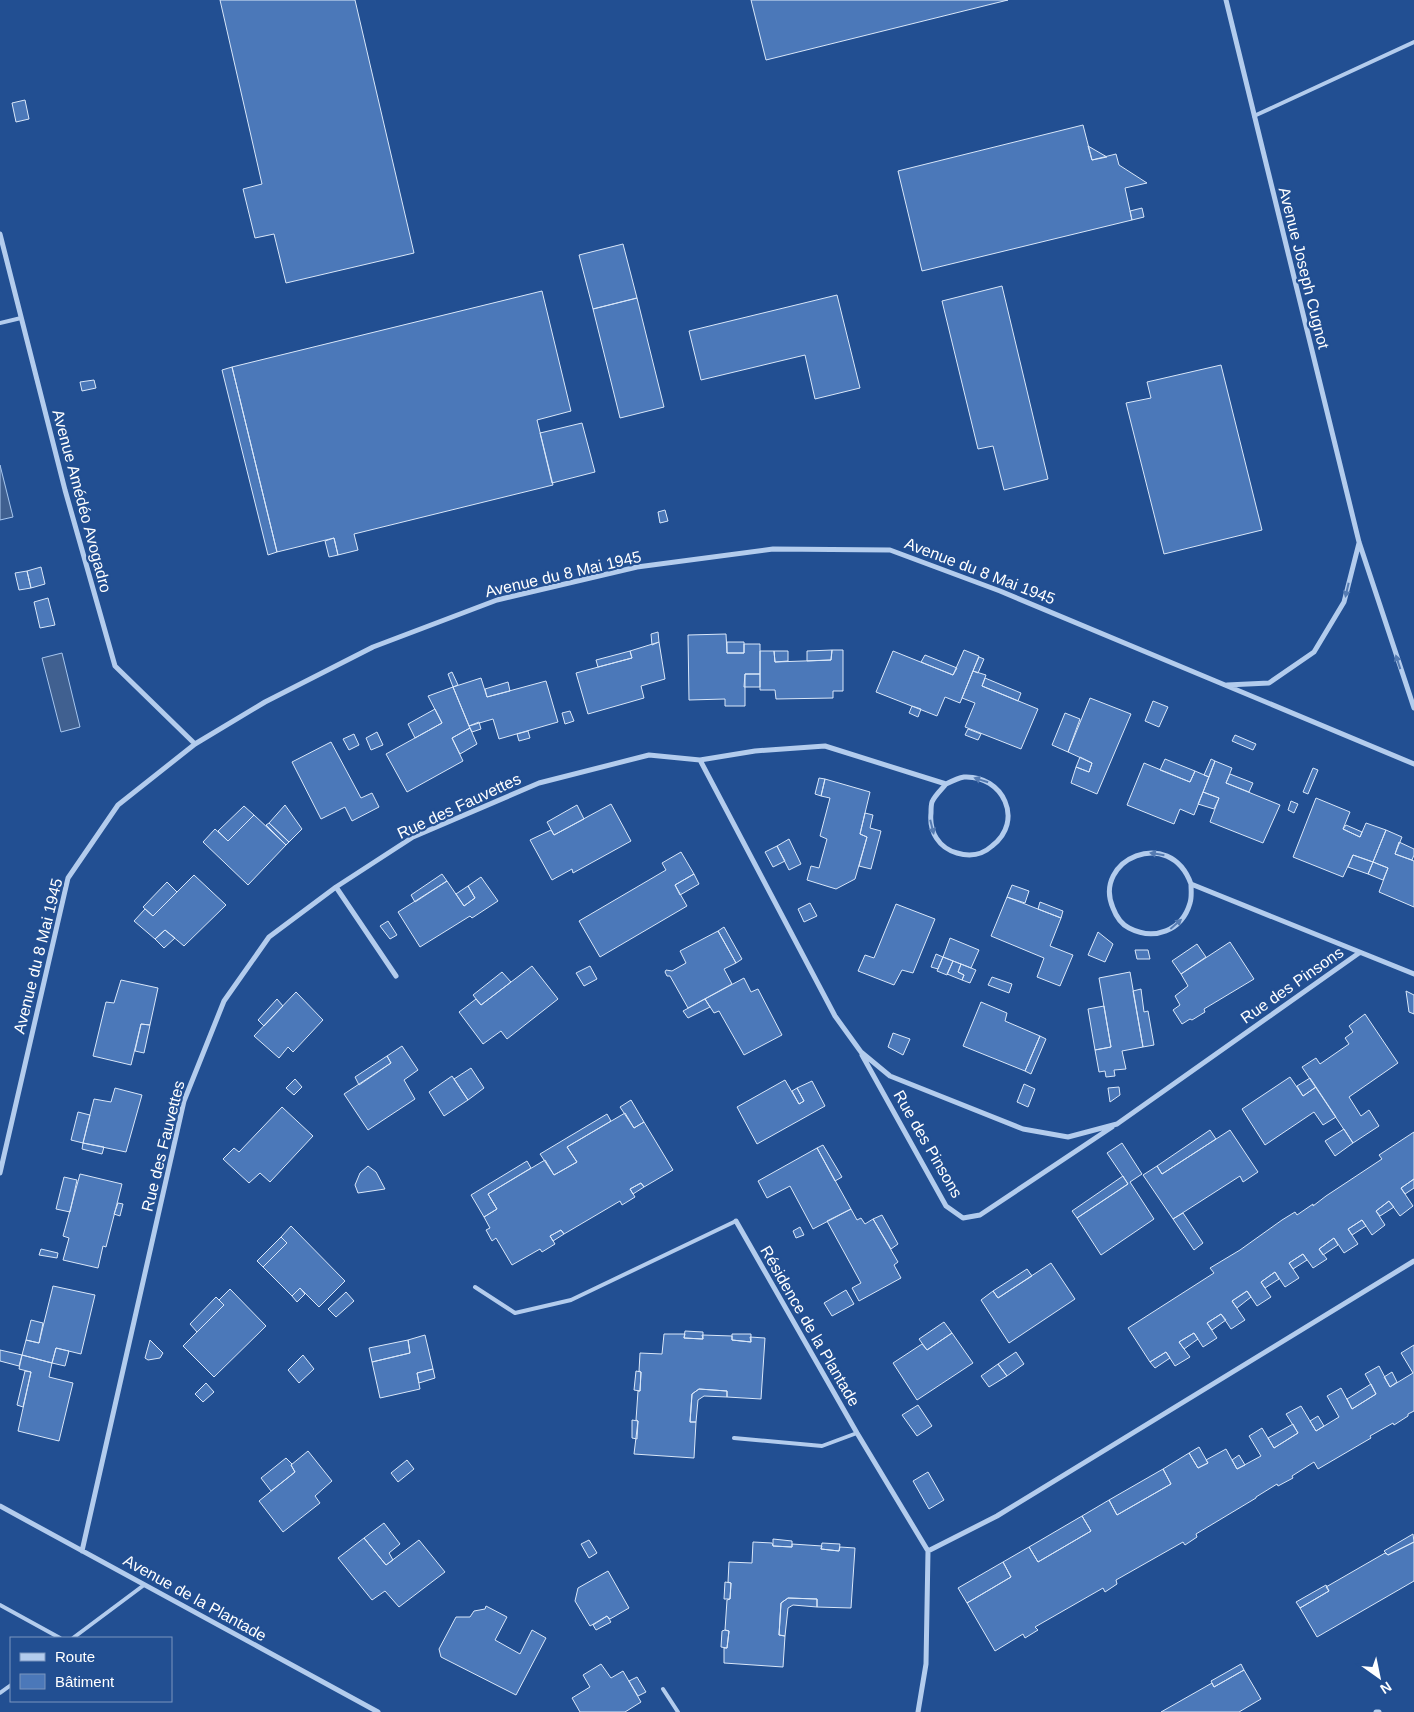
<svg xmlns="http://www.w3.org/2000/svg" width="1414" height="1712" font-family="Helvetica,sans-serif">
  <rect width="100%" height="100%" fill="#224f92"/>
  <!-- water -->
  <path fill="#406090" stroke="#a7c6ee" d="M0,465L13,517L0,520Z
    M62,653L80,727L61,732L42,658Z"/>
  <!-- building -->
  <path fill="#4b78b9" stroke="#d9e7f9" d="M220,0H355L414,253L286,283L274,234L255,238L243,189L262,184Z
    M751,0H1008L766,60Z
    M25,100L29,119L16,122L12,103Z
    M1083,125L1092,160L1116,154L1119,165L1147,183L1125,188L1132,220L922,271L898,171Z
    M1088,146L1107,157L1092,160Z
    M1142,208L1144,217L1132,220L1130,211Z
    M623,244L637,298L593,309L579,255Z
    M1002,286L1048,479L1004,490L993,446L978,449L942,301Z
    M542,291L571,411L537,420L553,485L354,534L358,550L338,555L334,538L277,552L232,367Z
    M837,295L860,388L815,399L805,355L701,380L689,331Z
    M637,298L664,407L620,418L593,309Z
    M1221,365L1262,530L1164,554L1126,403L1151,398L1147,382Z
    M232,367L277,552L268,555L222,370Z
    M94,380L96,388L82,391L80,382Z
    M582,423L595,472L552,483L540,433Z
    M665,510L668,521L660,523L658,512Z
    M334,538L338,555L329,557L325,541Z
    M41,567L45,584L31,588L27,571Z
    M27,571L31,588L19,590L15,573Z
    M48,598L55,625L40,628L34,602Z
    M658,632L659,642L652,645L651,634Z
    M726,634L727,653H744V644H760V674H745V706H725V699L689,700L688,635Z
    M659,642L665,679L641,686L644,698L588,714L576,673L632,658L630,651Z
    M727,642H744V653H727Z
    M832,650H843V691H833V698L776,699L775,690H760V651H774L775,662L831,660Z
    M832,650L831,660L807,661V651Z
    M964,650L979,656L960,703L945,697L937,716L876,692L893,651L953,675Z
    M630,651L632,658L598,667L596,660Z
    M774,651H788V661L775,662Z
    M925,655L957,668L953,675L921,662Z
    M979,657L984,659L978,673L973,671Z
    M973,671L986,675L982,686L1038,709L1021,749L965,727L975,703L962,698Z
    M452,672L458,685L453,687L448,674Z
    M745,674H760V687H744Z
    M481,678L487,697L546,681L558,722L499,739L493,719L469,726L453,687Z
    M985,678L1021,693L1018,701L982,686Z
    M508,682L510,691L487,697L485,689Z
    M453,687L470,728L452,738L463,761L407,792L386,754L442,723L428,696Z
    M1090,698L1131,714L1097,794L1071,783L1076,767L1089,772L1092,763L1068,752Z
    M1153,701L1168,707L1159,727L1145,721Z
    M912,706L921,709L918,717L909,713Z
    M435,709L442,723L415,738L408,724Z
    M570,711L574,721L565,724L562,713Z
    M1065,713L1080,719L1068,752L1052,745Z
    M479,722L481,729L472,732L469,726Z
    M470,728L477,744L460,754L452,738Z
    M968,729L981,734L978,740L965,735Z
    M528,731L530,738L519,741L517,734Z
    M377,732L383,745L371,750L366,738Z
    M354,734L359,745L349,750L343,739Z
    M1235,735L1256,744L1253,750L1232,741Z
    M331,742L361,798L372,793L379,807L352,821L345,807L321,819L292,762Z
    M1080,757L1092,763L1089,772L1076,767Z
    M1165,759L1195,771L1190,782L1160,770Z
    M1211,759L1215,761L1209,777L1204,775Z
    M1215,761L1232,768L1226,783L1280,805L1263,843L1210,822L1219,798L1203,792Z
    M1144,763L1190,782L1195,771L1209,777L1194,815L1180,809L1174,824L1127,805Z
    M1313,768L1318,770L1308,794L1303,792Z
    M1230,774L1253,783L1249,792L1226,783Z
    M819,778L825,779L821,796L815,794Z
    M825,779L870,792L860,834L867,837L855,879L836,889L807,880L811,866L819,868L827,839L820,836L830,798L821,796Z
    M1203,792L1219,798L1214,809L1198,804Z
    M1316,798L1350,812L1343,829L1360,837L1366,823L1386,830L1373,862L1353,855L1343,877L1293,857Z
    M1291,801L1298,804L1294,813L1288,810Z
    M611,804L631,841L573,873L572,869L552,880L530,840L551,830L554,835Z
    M285,805L302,829L289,842L269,823Z
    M577,805L584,819L554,835L547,822Z
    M244,806L254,815L228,841L218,831Z
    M865,813L873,815L870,828L881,831L871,869L859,866L867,837L860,834Z
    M254,815L286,845L248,885L203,842L215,829L228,841Z
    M269,823L289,842L286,845L266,825Z
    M1346,825L1362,832L1360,837L1343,829Z
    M1386,830L1402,837L1395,854L1414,861V907L1379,892L1388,868L1373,862Z
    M789,839L801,864L789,870L777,846Z
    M1399,842L1414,849V855L1412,860L1395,854Z
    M777,846L785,861L773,867L765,852Z
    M681,852L694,874L675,885L687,906L600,957L579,921L666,870L662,863Z
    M1353,855L1373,862L1368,874L1348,867Z
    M1373,862L1388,868L1383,880L1368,874Z
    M442,874L447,881L415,902L411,895Z
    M694,874L699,884L680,895L675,885Z
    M194,875L226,905L184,946L165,930L155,939L134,921L145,909L153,916Z
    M481,877L498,901L472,918L470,916L420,947L398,912L447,881L464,906L475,898L468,886Z
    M167,882L177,892L153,916L143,907Z
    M1012,885L1029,891L1025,903L1007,897Z
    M468,886L475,898L464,906L456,894Z
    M1007,897L1061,918L1050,946L1073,955L1060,986L1037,977L1044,958L991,936Z
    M1040,902L1063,911L1061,918L1038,909Z
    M810,903L817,916L804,922L798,909Z
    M896,904L935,919L913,973L902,970L894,985L858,971L865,955L874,958Z
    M388,921L397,935L390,939L380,926Z
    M724,927L742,959L736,963L718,931Z
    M165,930L175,938L164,948L155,939Z
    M718,931L736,963L724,969L732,984L688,1008L670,976H667L665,972L666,970L672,971L686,963L680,951Z
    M1098,932L1113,944L1105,962L1088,955Z
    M950,938L979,950L971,968L943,957Z
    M1230,942L1254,979L1204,1009L1205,1012L1192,1020L1190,1019L1182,1024L1173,1010L1180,1005L1175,996L1188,986L1181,974Z
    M1197,944L1206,957L1181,974L1172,961Z
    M1135,950H1148L1150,959H1137Z
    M936,954L943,957L938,969L931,967Z
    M943,957L953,961L947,975L937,971Z
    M953,961L961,964L958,972L964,975L962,980L947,974Z
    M961,964L976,970L970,983L962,980L964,975L958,972Z
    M532,966L558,999L507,1039L501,1031L483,1044L459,1012L476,999L481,1005Z
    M590,966L597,979L584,986L576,973Z
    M502,972L511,982L481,1005L473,995Z
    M1130,972L1143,1047L1122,1051L1126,1069L1114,1070L1115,1076L1106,1077L1105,1071L1099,1072L1095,1050L1111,1047L1099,978Z
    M992,977L1012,984L1009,993L988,985Z
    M744,978L751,992L758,989L782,1035L744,1055L719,1011L714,1013L705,999Z
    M121,980L158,988L150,1025L141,1024L131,1065L93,1056L106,1002L114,1003Z
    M1141,989L1144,1012L1148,1011L1154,1045L1143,1047L1133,991Z
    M1406,991L1414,995V1014L1409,1012Z
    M296,992L323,1020L293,1052L288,1047L279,1058L254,1036Z
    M277,999L283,1006L264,1026L258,1020Z
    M705,999L710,1007L688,1018L683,1011Z
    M981,1002L1007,1013L1005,1021L1040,1036L1025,1071L963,1046Z
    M1104,1006L1111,1047L1095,1050L1088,1009Z
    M1365,1014L1398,1063L1349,1097L1361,1116L1369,1110L1379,1126L1353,1143L1302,1067L1316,1058L1320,1064L1349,1044L1345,1038L1353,1032L1349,1026Z
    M141,1024L150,1025L144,1053L135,1051Z
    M893,1033L910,1039L903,1055L888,1047Z
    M1040,1036L1046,1039L1031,1074L1025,1071Z
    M402,1046L418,1070L404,1080L415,1099L368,1130L344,1094L391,1063L387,1056Z
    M387,1056L391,1063L359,1085L355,1077Z
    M471,1068L484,1088L468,1100L454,1079Z
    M452,1076L468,1100L444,1116L429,1092Z
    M1290,1077L1303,1096L1316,1087L1336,1117L1323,1125L1314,1112L1265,1145L1242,1109Z
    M1310,1078L1316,1087L1303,1096L1297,1086Z
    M295,1079L302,1087L294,1095L286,1088Z
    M785,1080L799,1104L804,1101L797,1088L812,1081L825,1106L757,1144L737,1107Z
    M1024,1084L1035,1089L1028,1107L1017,1102Z
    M1119,1087L1120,1095L1110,1102L1108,1088Z
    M115,1088L142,1095L126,1152L83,1143L94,1099L111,1102Z
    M797,1088L804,1101L799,1104L792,1091Z
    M631,1100L644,1122L634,1128L620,1107Z
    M282,1107L313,1136L270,1182L260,1173L249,1183L223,1159L234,1148L239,1152Z
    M78,1112L90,1115L83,1143L71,1140Z
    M625,1113L634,1128L644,1122L673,1170L644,1187L641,1183L630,1189L635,1197L622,1205L620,1201L564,1234L561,1230L550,1236L555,1244L542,1252L540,1249L512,1265L496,1238L492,1241L486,1230L490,1228L484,1217L497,1209L488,1194L545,1160L554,1175L577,1162L567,1147Z
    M607,1114L611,1121L567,1147L577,1162L554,1175L540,1154Z
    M1344,1129L1353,1143L1335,1156L1325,1141Z
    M1210,1130L1216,1139L1162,1174L1157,1166Z
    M1230,1130L1258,1172L1243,1182L1240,1176L1173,1219L1143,1175L1157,1166L1162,1174Z
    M1414,1132V1179L1401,1188L1413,1206L1400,1216L1389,1201L1376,1211L1385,1225L1372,1235L1362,1220L1348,1229L1358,1244L1344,1253L1334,1238L1319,1249L1327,1259L1313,1268L1303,1254L1289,1263L1299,1278L1285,1287L1275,1272L1261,1282L1271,1297L1257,1306L1247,1291L1232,1301L1245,1320L1231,1329L1221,1314L1207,1323L1217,1338L1203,1347L1194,1333L1179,1342L1190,1357L1175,1366L1166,1352L1150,1362L1128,1328L1214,1273L1210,1268L1240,1250L1282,1220L1295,1212L1297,1215L1313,1204V1206L1326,1196L1382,1159L1379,1155Z
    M83,1143L104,1147L102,1154L82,1149Z
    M1122,1143L1142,1174L1130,1182L1154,1219L1101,1255L1077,1218L1128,1184L1107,1153Z
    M823,1145L842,1177L835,1181L817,1148Z
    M817,1148L851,1209L813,1229L790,1186L767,1198L758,1181Z
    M527,1161L531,1168L488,1194L497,1209L484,1217L471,1195Z
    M368,1166L376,1172L385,1189L358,1193L355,1185L360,1173Z
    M80,1174L122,1184L106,1247L103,1246L98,1268L63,1260L69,1238L63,1236Z
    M1123,1176L1128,1184L1077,1218L1072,1211Z
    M64,1177L77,1180L70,1212L56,1209Z
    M1414,1179V1188L1405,1194L1401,1188Z
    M641,1183L644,1187L633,1194L630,1189Z
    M1389,1201L1394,1207L1380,1216L1376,1211Z
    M118,1203L123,1204L120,1216L114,1214Z
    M851,1209L857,1220L861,1218L865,1224L873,1219L898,1262L894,1265L901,1278L859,1301L852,1288L861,1283L827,1221Z
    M1183,1213L1203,1243L1194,1250L1173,1219Z
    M882,1215L898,1244L891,1249L873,1219Z
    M1362,1220L1366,1226L1352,1235L1348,1229Z
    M291,1226L345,1281L319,1307L300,1288L292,1296L263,1267L287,1243L281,1237Z
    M800,1227L804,1235L796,1238L793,1231Z
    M561,1230L564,1234L553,1241L550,1236Z
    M281,1237L287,1243L263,1267L257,1261Z
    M1334,1238L1338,1245L1323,1255L1319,1249Z
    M41,1249L58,1253L57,1258L39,1255Z
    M1303,1254L1307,1260L1293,1269L1289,1263Z
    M1051,1263L1075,1299L1009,1343L981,1300L993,1291L998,1298Z
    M1027,1269L1032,1276L998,1298L993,1291Z
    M1275,1272L1279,1279L1265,1288L1261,1282Z
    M53,1286L95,1295L81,1354L56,1348L52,1363L22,1355L26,1340L39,1343Z
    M300,1288L305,1294L297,1302L292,1296Z
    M230,1289L266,1326L214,1377L183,1346L224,1305L219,1300Z
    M846,1290L854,1304L832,1316L824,1303Z
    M1247,1291L1251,1297L1237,1308L1232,1301Z
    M346,1292L354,1301L336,1317L328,1309Z
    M216,1297L224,1305L197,1332L190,1324Z
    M1221,1314L1226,1320L1212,1330L1207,1323Z
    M31,1320L43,1323L39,1343L26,1340Z
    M944,1322L952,1333L927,1350L919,1339Z
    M685,1331L703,1332V1339L684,1338Z
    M952,1333L973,1363L917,1400L893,1363L922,1344L927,1350Z
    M1194,1333L1198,1339L1184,1349L1179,1342Z
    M664,1334H685L684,1338L703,1339L702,1335L732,1336V1340L751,1342L750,1337L765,1338L761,1399L727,1397V1391L699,1389L692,1394L690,1422H696L694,1458L634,1454L638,1421L636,1420L638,1391H640L641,1372L639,1371L640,1353L662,1354Z
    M732,1334H751V1342L732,1340Z
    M425,1335L433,1369L417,1373L420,1389L380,1398L372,1362L410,1353L408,1340Z
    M150,1340L163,1353L160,1358L148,1360L145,1358Z
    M408,1340L410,1353L372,1362L369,1348Z
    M1414,1345V1411L1408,1414V1416L1394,1425L1393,1423L1370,1436L1371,1438L1318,1469L1314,1462L1292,1476L1293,1478L1278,1486L1277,1484L1256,1497V1498L1196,1534L1197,1537L1185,1545L1183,1542L1116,1580L1117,1584L1105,1592L1103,1588L1035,1627L1038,1630L1025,1638L1023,1634L995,1651L967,1603L1011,1577L1003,1562L1029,1547L1038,1562L1091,1531L1082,1516L1109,1500L1117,1515L1171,1484L1163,1469L1189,1453L1198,1468L1208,1463L1206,1460L1226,1449L1237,1469L1261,1456L1249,1436L1262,1428L1274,1448L1298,1433L1286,1414L1301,1406L1316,1431L1339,1417L1327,1396L1341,1388L1352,1409L1376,1394L1365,1374L1379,1366L1390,1387L1413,1373L1401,1353Z
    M56,1348L69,1351L65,1366L52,1363Z
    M0,1350L22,1355L19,1366L0,1361Z
    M1016,1352L1024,1364L1007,1376L998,1364Z
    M1166,1352L1170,1358L1155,1368L1150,1362Z
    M22,1355L52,1363L49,1377L73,1383L59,1441L18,1431L31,1372L19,1369Z
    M303,1355L314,1369L299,1383L288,1370Z
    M998,1364L1007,1376L989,1387L981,1376Z
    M433,1369L435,1378L419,1383L417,1373Z
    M25,1371L31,1372L23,1407L17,1405Z
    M636,1371L641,1372L640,1391L634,1390Z
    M1392,1372L1397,1382L1390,1387L1384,1377Z
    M206,1383L214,1392L203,1402L195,1394Z
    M1371,1384L1376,1394L1352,1409L1347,1399Z
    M699,1389L727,1391V1397L704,1396L698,1400L696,1422H690L692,1394Z
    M918,1405L932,1426L917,1436L902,1415Z
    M1318,1416L1324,1426L1316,1431L1310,1421Z
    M632,1420L638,1421L637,1439L632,1438Z
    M1293,1424L1298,1433L1274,1448L1268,1438Z
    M1199,1447L1208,1463L1198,1468L1189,1453Z
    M308,1451L332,1481L315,1496L320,1503L283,1532L259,1501L295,1472L291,1465Z
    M1239,1455L1245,1465L1237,1469L1232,1460Z
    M286,1458L292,1464L291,1465L295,1472L271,1491L261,1478Z
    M407,1460L414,1469L398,1482L391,1473Z
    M1163,1469L1171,1484L1117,1515L1109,1500Z
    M928,1472L944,1500L929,1509L913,1481Z
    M1082,1516L1091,1531L1038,1562L1029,1547Z
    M384,1523L400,1544L389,1553L393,1560L386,1565L364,1538Z
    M1413,1534L1414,1542L1388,1555L1384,1551Z
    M364,1538L386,1565L419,1540L445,1572L399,1607L385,1591L372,1600L338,1558Z
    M773,1539L792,1541V1547L773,1546Z
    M589,1540L597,1553L589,1558L581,1544Z
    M753,1542L772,1543L773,1546L792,1547V1544L822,1546L821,1549L839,1551L840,1547L855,1548L851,1608L817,1607V1599L788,1598L781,1603L779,1635L785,1636L783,1667L724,1663V1648H727L729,1631L725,1630L727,1600L730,1599L731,1583L728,1582L729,1562L752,1563Z
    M1414,1542V1581L1317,1637L1300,1608L1329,1591L1326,1587L1385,1553L1388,1555Z
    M822,1543L840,1544L839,1551L821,1549Z
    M1003,1562L1011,1577L967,1603L958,1588Z
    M608,1571L629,1608L610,1619L607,1616L590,1626L575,1601L578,1588Z
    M725,1582L731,1583L730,1599H724Z
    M1326,1585L1329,1591L1300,1608L1296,1602Z
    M788,1598L817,1599V1607L793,1605L788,1608L785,1636L779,1635L781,1603Z
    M486,1606L507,1617L495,1640L520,1654L532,1630L546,1638L516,1695L441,1657L439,1649L456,1617H470L474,1611L485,1609Z
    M607,1616L611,1622L596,1630L593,1625Z
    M725,1630L729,1631L727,1648L721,1647L722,1631Z
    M601,1664L611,1678L623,1671L641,1702L625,1712H580L572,1698L590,1687L583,1675Z
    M1241,1664L1244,1670L1214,1687L1211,1681Z
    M1244,1670L1261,1699L1239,1712H1161L1212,1683L1214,1687Z
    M637,1677L646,1692L638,1696L629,1681Z"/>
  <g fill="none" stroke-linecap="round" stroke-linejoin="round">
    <!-- service -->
    <path stroke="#b3cced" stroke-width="4" d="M1254,116L1414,42
      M0,323L21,318
      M475,1287L515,1313L571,1300L736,1221
      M734,1438L822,1446L857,1433
      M0,1605L60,1638
      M73,1638L144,1585
      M663,1689L678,1712
      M0,1693L11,1685"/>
    <!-- minor -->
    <path stroke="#b3cced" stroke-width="5" d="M1226,0L1359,542L1414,708
      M0,234L65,490L115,666L195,744
      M1227,685L1269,683L1314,652L1344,602L1359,543
      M700,760L835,1016L861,1052L890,1076L1023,1129L1068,1137L1117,1124L1359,953
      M1191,884C1191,890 1192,897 1190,903C1182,931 1154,941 1129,928C1121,924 1116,916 1113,908C1092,860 1170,825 1191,884L1414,974
      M336,887L396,976
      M862,1055L946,1206L963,1218L980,1215L1112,1127
      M0,1173L68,878L118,805L195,744L265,702L373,647L497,600L637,567L773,549L890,550L1000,591L1414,764
      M736,1221L857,1433L928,1551L926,1664L918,1712
      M0,1506L378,1712
      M82,1551L184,1101L224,1001L269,937L336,887L413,837L539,783L649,755L700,760L755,751L825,746L946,784C952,781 958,778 964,777C1003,775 1025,821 992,846C982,855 970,857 957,853C939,848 929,832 931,813C931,809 931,805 932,802C935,795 942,789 946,784
      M928,1551L997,1516L1414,1261
      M1376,1712H1379"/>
  </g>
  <!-- one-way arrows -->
  <defs><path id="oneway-solid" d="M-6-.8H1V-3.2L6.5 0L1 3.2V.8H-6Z" transform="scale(1.25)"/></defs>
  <g fill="#557bb2">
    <use href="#oneway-solid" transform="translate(1347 590) rotate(103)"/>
    <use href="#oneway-solid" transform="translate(1398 662) rotate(-108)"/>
    <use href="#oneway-solid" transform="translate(981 780) rotate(-162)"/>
    <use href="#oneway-solid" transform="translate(932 827) rotate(76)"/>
    <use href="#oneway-solid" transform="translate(1157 854) rotate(-171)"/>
    <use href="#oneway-solid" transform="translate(1176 924) rotate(-41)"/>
  </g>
  <g text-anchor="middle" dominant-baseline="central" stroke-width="4.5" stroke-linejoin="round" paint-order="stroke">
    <!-- street labels -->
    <g font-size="16" fill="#fff" stroke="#224f92">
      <text transform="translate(1304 268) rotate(76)">Avenue Joseph Cugnot</text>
      <text transform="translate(82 501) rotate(75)">Avenue Amédéo Avogadro</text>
      <text transform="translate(980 571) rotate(21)">Avenue du 8 Mai 1945</text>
      <text transform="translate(563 574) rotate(-13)">Avenue du 8 Mai 1945</text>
      <text transform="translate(459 806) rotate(-25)">Rue des Fauvettes</text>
      <text transform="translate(38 956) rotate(-76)">Avenue du 8 Mai 1945</text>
      <text transform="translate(1292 985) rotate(-35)">Rue des Pinsons</text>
      <text transform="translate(928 1144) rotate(60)">Rue des Pinsons</text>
      <text transform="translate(163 1146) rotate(-76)">Rue des Fauvettes</text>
      <text transform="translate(810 1326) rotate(60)">Résidence de la Plantade</text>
      <text transform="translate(195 1598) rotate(29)">Avenue de la Plantade</text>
    </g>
  </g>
  <!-- legend -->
  <rect x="10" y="1637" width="162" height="65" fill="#224f92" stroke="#7a95be"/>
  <rect x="20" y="1653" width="25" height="8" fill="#b3cced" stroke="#7a95be"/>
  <text x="55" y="1662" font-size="15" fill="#ffffff">Route</text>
  <rect x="20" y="1674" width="25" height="15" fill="#4b78b9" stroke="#7a95be"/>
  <text x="55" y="1687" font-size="15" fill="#ffffff">Bâtiment</text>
  <!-- north arrow -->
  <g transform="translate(1379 1677) rotate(147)" stroke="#224f92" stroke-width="4" paint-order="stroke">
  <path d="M0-4L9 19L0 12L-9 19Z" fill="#ffffff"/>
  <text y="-8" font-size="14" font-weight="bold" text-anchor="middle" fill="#ffffff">N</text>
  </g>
</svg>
